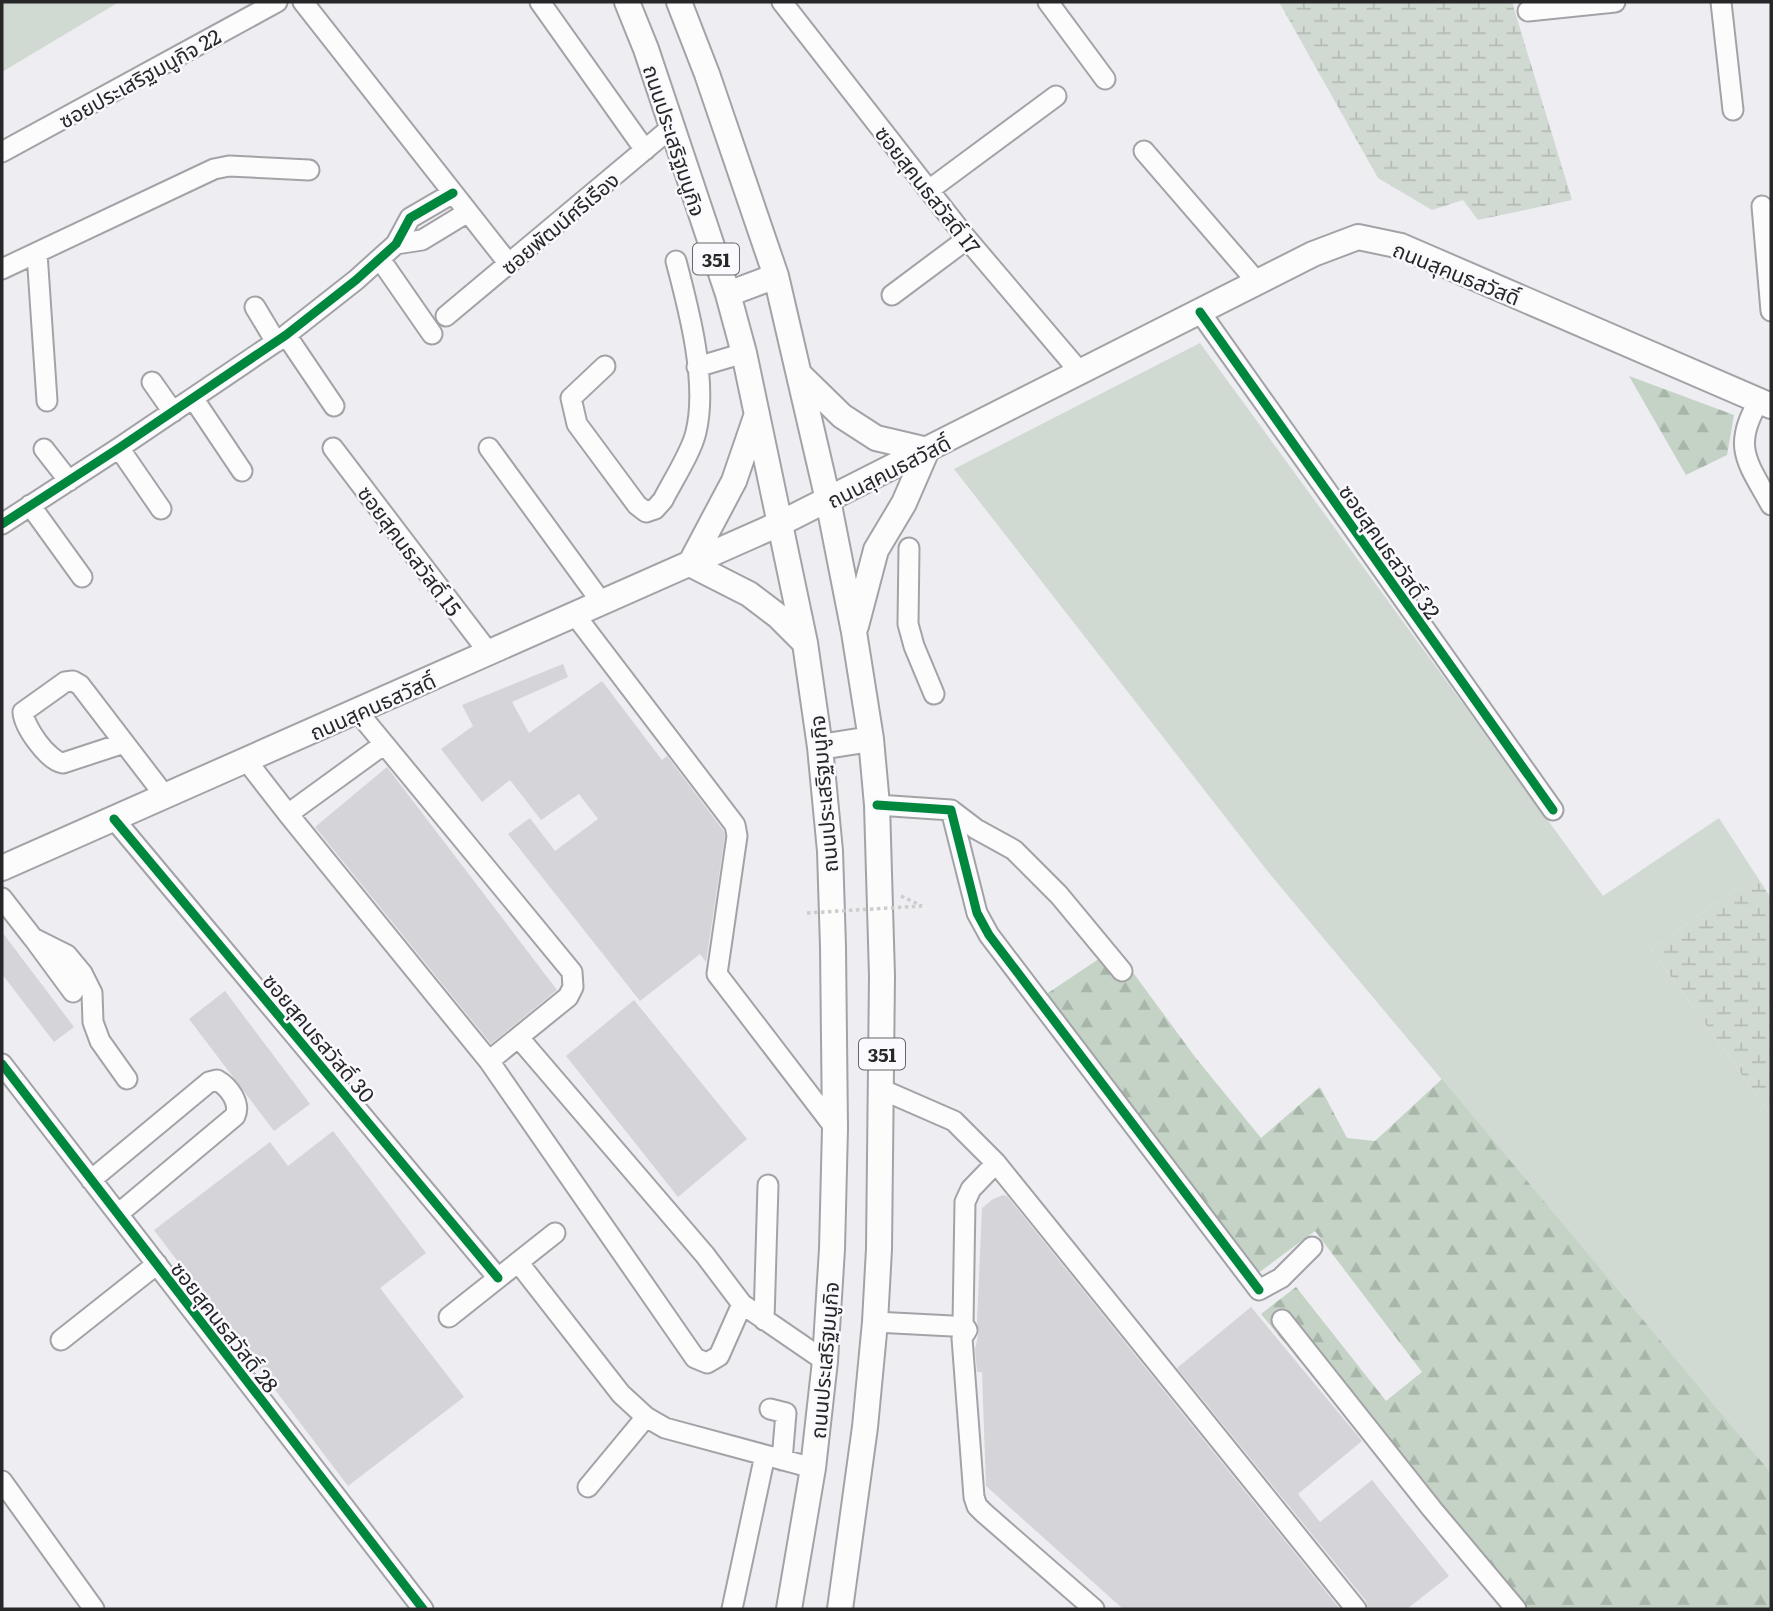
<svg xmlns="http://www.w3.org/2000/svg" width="1773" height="1611" font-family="Literata,'Noto Sans Thai',serif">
  <defs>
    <pattern id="forest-firs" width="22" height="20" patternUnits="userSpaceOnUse" patternTransform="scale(1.75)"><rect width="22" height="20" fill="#c4d3c5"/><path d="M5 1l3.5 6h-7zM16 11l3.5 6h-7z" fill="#a8b5a9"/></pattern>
    <pattern id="wetland-marsh" width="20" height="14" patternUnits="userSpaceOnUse" patternTransform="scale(1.75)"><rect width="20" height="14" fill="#d0dad2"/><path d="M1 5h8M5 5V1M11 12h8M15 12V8" fill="none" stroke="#b3bbb4"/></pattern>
  </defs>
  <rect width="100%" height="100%" fill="#ededf2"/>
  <!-- green -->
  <path fill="#d0dad2" d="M2,2H119L2,72Z
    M1200,343L1603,896L1719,818L1756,875L1651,949L1771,1115V1473L1269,873L954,469Z"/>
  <!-- forest -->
  <path fill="url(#forest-firs)" d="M1629,376L1734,415L1727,455L1686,475Z
    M1115,948L1195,1057L1261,1138L1320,1087L1347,1138L1375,1141L1442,1079L1771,1473V1609H1504L1261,1314L1296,1287L1386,1401L1422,1372L1315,1231L1257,1274L1045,995Z"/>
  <!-- wetland -->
  <path fill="url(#wetland-marsh)" d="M1279,2H1512L1572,200L1478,220L1463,200L1432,210L1378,178Z
    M1756,875L1771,898V1115L1651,949Z"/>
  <!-- building -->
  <path fill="#d5d4d8" d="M563,664L568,677L512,702L529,733L602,681L662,760L667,756L723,830L725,836L706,962L700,954L640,1001L508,834L530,818L555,851L598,819L579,794L541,820L510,780L482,802L441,749L473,726L462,705Z
    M387,767L557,990L491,1044L315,827Z
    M2,932L74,1027L54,1042L2,974Z
    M225,991L310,1104L274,1131L189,1019Z
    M634,1000L747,1139L678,1197L566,1056Z
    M333,1131L426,1253L380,1288L464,1397L348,1486L154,1230L270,1142L288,1166Z
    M1003,1195L1007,1196L1340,1609H1123L986,1486L982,1372H977L975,1349L979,1331L977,1322L982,1208L993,1199Z
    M1251,1307L1362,1441L1298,1494L1320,1522L1372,1480L1449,1576L1407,1609H1368L1366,1601L1177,1368Z"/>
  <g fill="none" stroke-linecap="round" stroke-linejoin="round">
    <defs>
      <path id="minor" d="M303,2L509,264
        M540,2L645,150
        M782,2L967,239L1080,372
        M1048,2L1105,79
        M1721,2L1733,110
        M1528,11L1615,2
        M1144,151L1258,283
        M2,152L277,2
        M929,190L1056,96
        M1762,206L1771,311
        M396,244L422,240L468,212
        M37,253L47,401
        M380,259L432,334
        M2,269L214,169L229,166L309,170
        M892,295L967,239
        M255,307L276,342
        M1200,312L1553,810
        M446,316L672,127
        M286,335L334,406
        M605,366L571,398L577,424L637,505L646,512L655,509L663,500C672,482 692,451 696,432C708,382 689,310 676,261
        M697,367L744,353
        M152,382L173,412
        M193,398L242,471
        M1759,401C1731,447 1748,463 1771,505
        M119,448L161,509
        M333,448L489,653
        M489,448L602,603
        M44,449L69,481
        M30,505L82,577
        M2,524L119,448L286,335L356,280L396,244L410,218L453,193
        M909,548L908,624L914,646L934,694
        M575,615L735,825L737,836L717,974L835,1128
        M357,711L572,972L573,987L568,997L489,1061L288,814L383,745
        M124,743L63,763C48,761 24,727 23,712L65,682L73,681L80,685L165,796
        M246,760L288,814
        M877,805L951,810L977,913L989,935L1259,1290L1281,1278L1312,1247
        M951,810L976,829L1014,850L1059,895L1122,971
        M114,819L498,1278
        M2,898L33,938L67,955L82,973L92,993L93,1022L100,1041L127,1079
        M34,939L73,992
        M519,1038L705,1255L742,1304L825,1361
        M489,1061L695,1358L707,1363L719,1356L742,1304
        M2,1064L423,1609
        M883,1090L954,1121L996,1163L1356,1609
        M996,1163L971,1189L965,1202L963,1324L967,1330L962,1338L974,1497L977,1506L984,1513L1094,1609
        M91,1180L209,1082L217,1080C229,1087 241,1103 235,1116L118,1214
        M518,1262L621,1394L646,1417L665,1428L813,1468
        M449,1317L555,1233
        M764,1320L768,1185
        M1282,1320L1432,1509L1516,1609
        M875,1322L952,1326
        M61,1340L157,1264
        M770,1409L786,1413L782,1460
        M2,1481L94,1609
        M588,1487L646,1417
        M732,1609L765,1455"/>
      <path id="major" d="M627,2L646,49L728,294L744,353L805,643L820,747L830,851L833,947L835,1128L832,1249L825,1361L813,1468L789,1609
        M679,2L707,74L776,276L828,500L854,632L871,739L877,805L882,976L879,1249L875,1322L865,1427L840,1609
        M728,294L776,276
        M800,375L842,416L876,438L927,450
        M757,414L734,481L690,564L749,594L778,616L805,643
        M856,626L876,550L904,503L927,450
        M820,747L871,739
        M2,868L781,523L1313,254L1358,237L1401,246L1771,406"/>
    </defs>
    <!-- minor casing -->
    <use href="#minor" stroke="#a3a3a7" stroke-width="23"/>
    <!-- major casing -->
    <use href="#major" stroke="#a3a3a7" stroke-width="28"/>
    <!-- path -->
    <path stroke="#cdcdce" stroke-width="3.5" stroke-dasharray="3.5 3.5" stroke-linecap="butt" d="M901,896L922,906"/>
    <!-- minor -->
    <use href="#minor" stroke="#fcfcfd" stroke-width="19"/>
    <!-- major -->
    <use href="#major" stroke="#fcfcfd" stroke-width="24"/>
    <!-- path-bridge -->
    <path stroke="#cdcdce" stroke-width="3.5" stroke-dasharray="3.5 3.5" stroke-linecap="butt" d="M807,913L922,906"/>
    <defs>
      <path id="cycleway" d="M1200,312L1553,810
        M2,524L119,448L286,335L356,280L396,244L410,218L453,193
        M877,805L951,810L977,913L989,935L1259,1290
        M114,819L498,1278
        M2,1064L423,1609"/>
    </defs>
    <!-- cycleway casing -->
    <use href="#cycleway" stroke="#fafafe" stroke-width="13"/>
    <!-- cycleway -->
    <use href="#cycleway" stroke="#00873e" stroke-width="9"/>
  </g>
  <g text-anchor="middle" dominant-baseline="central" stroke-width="5" stroke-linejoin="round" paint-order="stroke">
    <!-- shield labels -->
    <g fill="#fafafe" stroke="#666669" stroke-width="2">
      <rect x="693" y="243.5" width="46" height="31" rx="5"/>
      <rect x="859" y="1038.5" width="46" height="31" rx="5"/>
    </g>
    <g font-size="19" font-weight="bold" fill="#272729">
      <text x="716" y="259">351</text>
      <text x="882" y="1054">351</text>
    </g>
    <!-- street labels -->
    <g font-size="21" fill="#272729" stroke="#fafafe">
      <text transform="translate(139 77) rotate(-29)">ซอยประเสริฐมนูกิจ 22</text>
      <text transform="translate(676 140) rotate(72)">ถนนประเสริฐมนูกิจ</text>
      <text transform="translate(929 189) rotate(52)">ซอยสุคนธสวัสดิ์ 17</text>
      <text transform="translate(559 222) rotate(-40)">ซอยพัฒน์ศรีเรือง</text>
      <text transform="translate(1457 272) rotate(22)">ถนนสุคนธสวัสดิ์</text>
      <text transform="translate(888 470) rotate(-27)">ถนนสุคนธสวัสดิ์</text>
      <text transform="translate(411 550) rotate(53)">ซอยสุคนธสวัสดิ์ 15</text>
      <text transform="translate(1391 551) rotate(55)">ซอยสุคนธสวัสดิ์ 32</text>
      <text transform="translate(372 705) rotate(-24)">ถนนสุคนธสวัสดิ์</text>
      <text transform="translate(822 794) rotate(-95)">ถนนประเสริฐมนูกิจ</text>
      <text transform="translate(320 1037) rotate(50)">ซอยสุคนธสวัสดิ์ 30</text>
      <text transform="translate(226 1326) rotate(52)">ซอยสุคนธสวัสดิ์ 28</text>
      <text transform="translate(823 1360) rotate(-85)">ถนนประเสริฐมนูกิจ</text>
    </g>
  </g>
  <!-- border -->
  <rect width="1773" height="1611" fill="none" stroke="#272729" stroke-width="7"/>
</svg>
